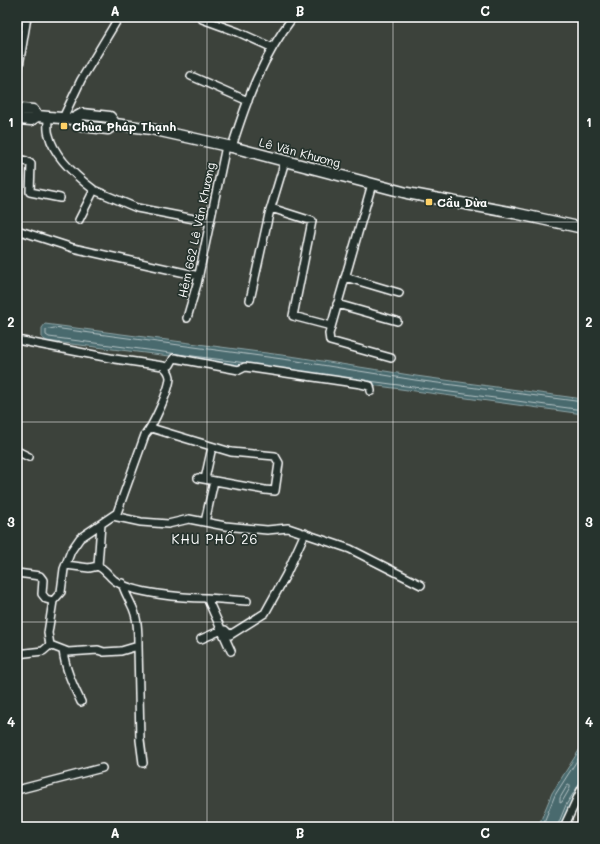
<svg xmlns="http://www.w3.org/2000/svg" width="600" height="844" font-family="Mali,sans-serif">
  <rect width="100%" height="100%" fill="#3c423b"/>
  <filter id="ink" filterUnits="userSpaceOnUse"><feTurbulence type="fractalNoise" baseFrequency=".025" numOctaves="2"/><feDisplacementMap in="SourceGraphic" scale="8" xChannelSelector="R" yChannelSelector="G"/><feConvolveMatrix kernelMatrix="1 2 1 2 8 2 1 2 1" color-interpolation-filters="sRGB"/></filter>
  <g filter="url(#ink)">
    <!-- water -->
    <path fill="#486a6e" stroke="#91a6a8" d="M45,324L297,357L416,376L583,399V414L342,381L202,360L47,341L42,338V328Z
      M583,744V784L560,827H538L552,793Z"/>
    <g fill="none" stroke-linecap="round" stroke-linejoin="round">
      <!-- shore -->
      <path stroke="#b6c3c5" stroke-width="1" d="M246,363L49,337L46,335V330L54,328L297,361L415,380L583,402
        M369,381L583,410
        M570,785V788L562,802L560,803V798L567,786Z
        M542,827L555,795L583,751
        M557,827L566,805L580,783"/>
      <defs>
        <path id="minor" d="M17,18L26,19
          M202,19L238,32L271,47
          M191,76L248,101
          M17,78L27,17
          M48,117C48,123 47,130 49,135C54,157 77,177 94,190L79,220
          M63,118L81,80L119,17
          M232,147C247,99 262,58 293,17
          M17,159L26,161L31,164L30,192L60,198
          M372,184L329,334L330,341L391,358
          M94,190L137,208L210,222
          M271,208L312,221L293,316L331,326
          M17,230L73,248L199,276
          M345,277L399,293
          M250,300L269,214L285,161
          M337,304L397,321
          M187,318L197,284L226,146
          M17,340L115,359L163,366C167,369 169,372 170,377C170,389 153,426 145,435L117,513L80,538L71,551L64,569L61,592L53,601L46,599L42,594L43,580L40,576L17,573
          M165,368L170,365L174,358L239,370L245,367L252,368L361,384L370,386L371,391
          M151,428L231,452L275,456L279,463L275,491L265,490L198,478
          M17,451L29,457
          M205,479L212,447
          M113,516L141,522L168,524L189,519L225,526L267,530L288,528L350,549L421,585
          M205,522L214,481
          M66,565L89,568L98,566L101,524
          M98,566C106,570 108,575 114,580C132,594 185,598 207,598L231,651
          M122,583C124,591 128,597 131,604C138,617 138,632 138,646
          M207,598L247,601
          M201,639L222,630H225L230,635L265,613L286,575L305,533
          M50,645L68,652L98,650L104,652L121,651L138,646L140,740L143,763
          M63,650C65,669 73,685 81,702
          M17,654L43,651L50,645L48,633L53,601
          M17,790L102,768
          M564,827L583,786"/>
        <path id="secondary" d="M17,112L21,109L33,110L37,116
          M17,116L19,119L31,120L37,116L73,119L81,126L108,129L115,124L151,129L232,147L407,193L514,213L583,228
          M73,119L82,114L110,117L115,124"/>
      </defs>
      <!-- minor casing -->
      <use href="#minor" stroke="#fff" stroke-width="10"/>
      <!-- secondary casing -->
      <use href="#secondary" stroke="#fff" stroke-width="13"/>
      <!-- minor -->
      <use href="#minor" stroke="#26332d" stroke-width="7"/>
      <!-- secondary -->
      <use href="#secondary" stroke="#26332d" stroke-width="10"/>
    </g>
  </g>
  <!-- grid -->
  <path fill="none" stroke="#fff" stroke-width="1" stroke-opacity="0.55" d="M207,17V827M393,17V827M17,222H583M17,422H583M17,622H583"/>
  <!-- markers -->
  <g fill="#ffd166" stroke="#26332d" stroke-width="1.5">
    <rect x="60" y="122" width="8" height="8" rx="2"/>
    <rect x="425" y="198" width="8" height="8" rx="2"/>
  </g>
  <g text-anchor="middle" dominant-baseline="central" stroke-width="3.5" stroke-linejoin="round" paint-order="stroke">
    <!-- poi labels -->
    <g font-size="12" font-weight="bold" fill="#fff" stroke="#26332d" text-anchor="start">
      <text x="72" y="126">Chùa Pháp Thạnh</text>
      <text x="437" y="202">Cầu Dừa</text>
    </g>
    <!-- street labels -->
    <g font-size="12" fill="#fff" stroke="#26332d">
      <text transform="translate(300 152) rotate(15)">Lê Văn Khương</text>
      <text transform="translate(196 230) rotate(-78)">Hẻm 662 Lê Văn Khương</text>
    </g>
    <!-- neighbourhood labels -->
    <g font-size="13" letter-spacing="1" fill="#fff" stroke="#26332d">
      <text x="215" y="538">KHU PHỐ 26</text>
    </g>
  </g>
  <!-- margin -->
  <rect width="600" height="844" fill="none" stroke="#26332d" stroke-width="44"/>
  <rect x="22" y="22" width="556" height="800" fill="none" stroke="#fff" stroke-width="1.5"/>
  <g font-size="13" text-anchor="middle" font-weight="bold" fill="#fff">
    <text x="115" y="16">A</text>
    <text x="300" y="16">B</text>
    <text x="485" y="16">C</text>
    <text x="11" y="127">1</text>
    <text x="589" y="127">1</text>
    <text x="11" y="327">2</text>
    <text x="589" y="327">2</text>
    <text x="11" y="527">3</text>
    <text x="589" y="527">3</text>
    <text x="11" y="727">4</text>
    <text x="589" y="727">4</text>
    <text x="115" y="838">A</text>
    <text x="300" y="838">B</text>
    <text x="485" y="838">C</text>
  </g>
</svg>
